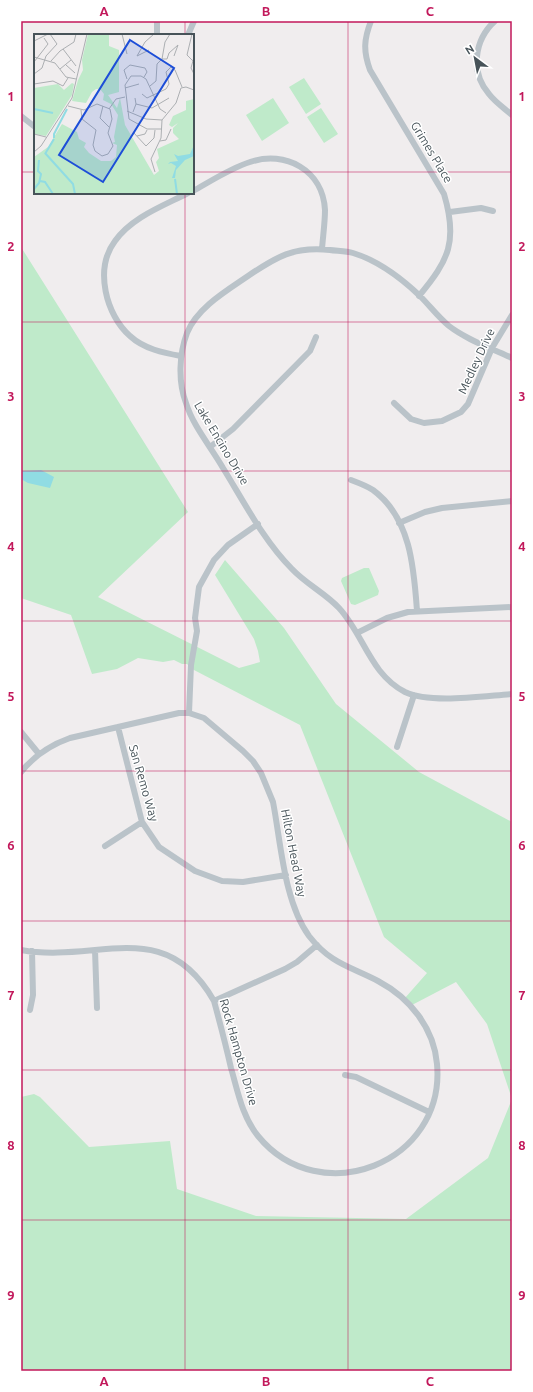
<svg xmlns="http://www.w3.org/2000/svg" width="533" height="1392" font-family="Ubuntu,sans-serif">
  <rect width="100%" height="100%" fill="#f0edee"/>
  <!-- green -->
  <path fill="#bfeaca" d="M304,78L321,104L306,114L289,87Z
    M273,98L289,123L262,141L246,115Z
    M321,108L338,134L324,143L307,117Z
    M21,247L188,512L98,597L239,668L260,662L258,651L254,639L215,575L225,560L284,628L336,704L419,772L512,822V1371H21V1097L34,1094L40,1097L89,1147L170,1141L177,1189L256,1216L406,1219L488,1158L512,1099L487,1024L456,982L412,1005L405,998L427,973L384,937L300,725L194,670L187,664H182L174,660L163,662L138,658L117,669L92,674L71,615L21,598Z
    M364,568H369L379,591L378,595L355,605L351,604L341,581L342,578Z"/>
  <!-- water -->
  <path fill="#90dce3" d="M41,470L54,477L50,488L28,483L21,479V473L23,471Z"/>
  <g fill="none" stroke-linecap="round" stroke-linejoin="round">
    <!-- street -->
    <path stroke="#bac3c9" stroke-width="6" d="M371,21C364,39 363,51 370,70L444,194C458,241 449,260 419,296
      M495,21C474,40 470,72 489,94C495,102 504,108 512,115
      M157,35V21
      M188,35L194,21
      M21,116L35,127
      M193,191C211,181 231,168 250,162C285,150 323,170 325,210C325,222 323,236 322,249
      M450,212L481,208L493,211
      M181,356C164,353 144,349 130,336C106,315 94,269 115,241C132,217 163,206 188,193
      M512,358C491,348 467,340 449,326C438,317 430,306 420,296C400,277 379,261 353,253C346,251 337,251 330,250C294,246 276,257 248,276C226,291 197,308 187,333C179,354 178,382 186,403C193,426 211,447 223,468C244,502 264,541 292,569C306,584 325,593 339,608C364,635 370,674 405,692C430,704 483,696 512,694
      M394,403L411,419L424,423L442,421L461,412L468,404L492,348L512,315
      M210,447L233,429L310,351L316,337
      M351,480C359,483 367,486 373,490C411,518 414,569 417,611
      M399,523L425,512L442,508L512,501
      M357,633L387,618L408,612L512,607
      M189,713L191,665L197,631L195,618L199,587L214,560L228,545L258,524
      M118,727L142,822L159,847L195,871L222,881L243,882L286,875
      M21,732L39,754
      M397,747L414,695
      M21,772C34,756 50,745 70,738L179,713H189L204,718L243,751L253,761L261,773L273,802C281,843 284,902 309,936C331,964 349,966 378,981C410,998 434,1028 437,1064C446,1163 320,1212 258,1136C242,1116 238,1092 231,1068C226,1046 220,1023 214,1001C164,914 98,964 21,950
      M105,846L142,822
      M95,950L97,1008
      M214,1001L285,969L297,962L317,945
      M30,1010L33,995L32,951
      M345,1075L356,1077L429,1112"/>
  </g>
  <!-- grid -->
  <path fill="none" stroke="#c2185b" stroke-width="1" stroke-opacity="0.55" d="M185,21V35M348,21V1371M21,172H35M193,172H512M185,193V1371M21,322H512M21,471H512M21,621H512M21,771H512M21,921H512M21,1070H512M21,1220H512"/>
  <g text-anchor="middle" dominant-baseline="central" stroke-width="3" stroke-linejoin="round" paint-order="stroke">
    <!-- street labels -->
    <g font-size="12" fill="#475359" stroke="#fff">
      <text transform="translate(432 152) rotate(59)">Grimes Place</text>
      <text transform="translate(476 361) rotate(-65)">Medley Drive</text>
      <text transform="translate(222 443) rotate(59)">Lake Encino Drive</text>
      <text transform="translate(144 783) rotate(74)">San Remo Way</text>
      <text transform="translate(294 853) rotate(79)">Hilton Head Way</text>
      <text transform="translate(239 1052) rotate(74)">Rock Hampton Drive</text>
    </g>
  </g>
  <!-- overview -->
  <g transform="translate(34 34)">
    <rect width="160" height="160" fill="#f0edee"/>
    <path d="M54,0H75V12L85,16V58L74,61L83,74L86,64L91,91L120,141L125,137L122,128L125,124L123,115L145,105L139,99V94L144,89L138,93L135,91L139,82L152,76V67L160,65V160H0V123L14,113L28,90L43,98L45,105L52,109L50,113L55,119L67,127H77L82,123L83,111L78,109L81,108L80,103L84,81L77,70L69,66L70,60L66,55H62L58,58L52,69L38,67L44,46L49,36L48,26ZM38,49L40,50L38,61L12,102L0,100V54L24,50L30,56Z" fill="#bfeaca"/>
    <path d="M160,111V122L151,126L142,136L141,144H138L142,132L137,129L134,130L136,128L144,127L140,120L144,122L156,120Z" fill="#90dce3"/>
    <path fill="none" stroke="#90dce3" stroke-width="2" d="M0,75L19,79M20,104V100L33,75M11,119L39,150L41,160M11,120L20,105M141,145L143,160M6,147L11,148L19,160M0,155L5,149L7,140L4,137L5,126"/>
    <path fill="none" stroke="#acafb2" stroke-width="1" d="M88,0L93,20M158,0L153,21L159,27M0,7L14,0M29,15L42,32M115,16L103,22L111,8L120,0M0,23L21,29L32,43L42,45M160,23L157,34L160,40M128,25H133L135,19L144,11L140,22M17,27L26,17L40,8L42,0M0,28L14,10L10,4M32,31L41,39M26,35L37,26M0,40L8,34L12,22L23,10L16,0M93,45L90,36L96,31L111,34L113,38L110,43M0,50L19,47L29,52L34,44M116,52L122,47L123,30L128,25L131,8L136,0M91,54L105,50M108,60L113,64L132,55L135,50L132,38L137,33L141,36L148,53M102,70L118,74L135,64M34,72L50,76L63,70L76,75L78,85L74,99L79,112L74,120M69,72L66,84L75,93M75,75L82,65L91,63M47,76L48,85L62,96L59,111L61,117L68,122L74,120M93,77L112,85L128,86M99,78L102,70L101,64M95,85L91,51L97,42H107L112,45L126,75L132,79M95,85L113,95H127M99,98L112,112L120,104L121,96M0,100L12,103M103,102L111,100L113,96M126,107L132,106L137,95M0,118L7,112L38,64L53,0M121,138L117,125L127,104L128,86L142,69L147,54L152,53L160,56"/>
    <path fill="#1d4ed8" fill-opacity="0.15" stroke="#1d4ed8" stroke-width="2" d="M96,6L140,34L69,148L25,121Z"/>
    <rect width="160" height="160" fill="none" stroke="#475359" stroke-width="2"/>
  </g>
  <!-- border -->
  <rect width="533" height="1392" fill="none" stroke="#ffffff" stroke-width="44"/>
  <!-- north arrow -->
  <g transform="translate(475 58) rotate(328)" stroke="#ffffff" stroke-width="3" paint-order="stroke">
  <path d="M0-3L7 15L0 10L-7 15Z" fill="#475359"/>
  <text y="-6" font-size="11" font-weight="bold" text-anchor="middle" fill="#475359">N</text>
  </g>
  <rect x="22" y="22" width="489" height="1348" fill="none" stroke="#c2185b" stroke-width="1.5"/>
  <g font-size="13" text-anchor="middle" font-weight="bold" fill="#c2185b">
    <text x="104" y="16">A</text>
    <text x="266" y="16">B</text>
    <text x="430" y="16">C</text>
    <text x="11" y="101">1</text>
    <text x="522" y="101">1</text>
    <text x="11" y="251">2</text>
    <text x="522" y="251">2</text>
    <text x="11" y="401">3</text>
    <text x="522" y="401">3</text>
    <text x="11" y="551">4</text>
    <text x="522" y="551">4</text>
    <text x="11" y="701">5</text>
    <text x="522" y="701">5</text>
    <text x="11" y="850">6</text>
    <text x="522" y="850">6</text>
    <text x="11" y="1000">7</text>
    <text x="522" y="1000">7</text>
    <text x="11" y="1150">8</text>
    <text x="522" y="1150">8</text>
    <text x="11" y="1300">9</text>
    <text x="522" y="1300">9</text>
    <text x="104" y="1386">A</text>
    <text x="266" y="1386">B</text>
    <text x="430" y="1386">C</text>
  </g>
</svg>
